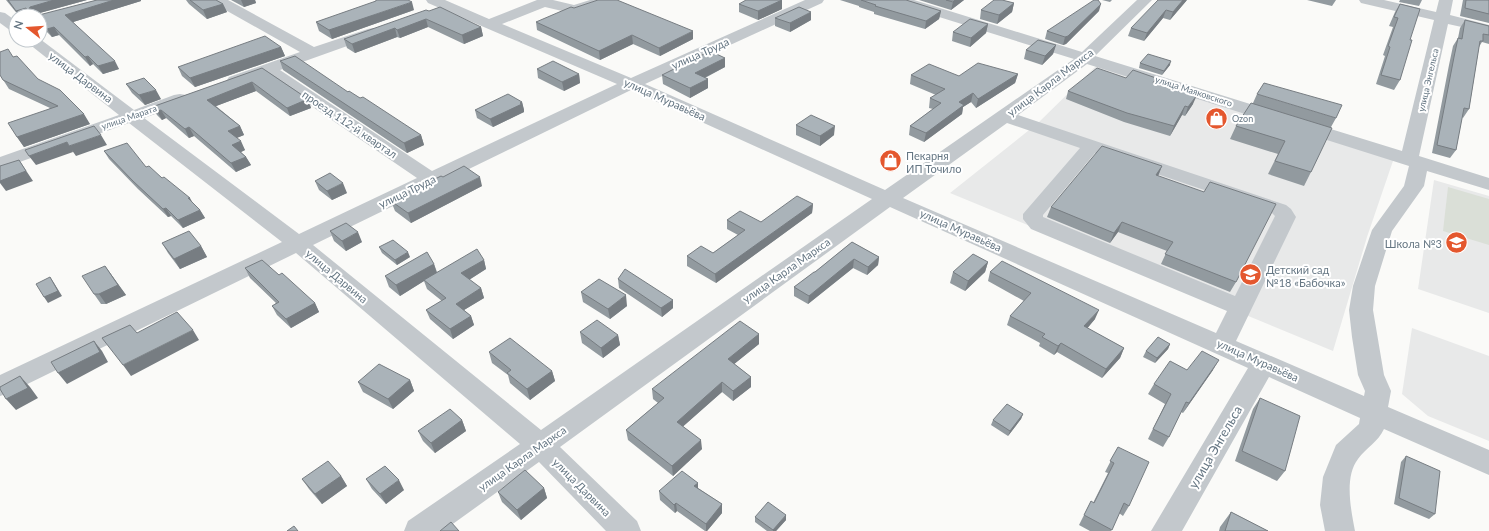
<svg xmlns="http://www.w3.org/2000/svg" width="1489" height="531" font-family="Lato,sans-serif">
  <rect width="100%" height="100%" fill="#fafaf8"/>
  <!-- built -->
  <path fill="#e8e9e9" d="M1096,66L1394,158L1367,237L1333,351L950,193L1038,123Z
    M1434,180L1489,196V313L1418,289Z
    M1412,328L1489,356V441L1428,416L1402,394Z"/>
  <!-- green -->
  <path fill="#dadfd7" d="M1448,187L1489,199V245L1443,231Z"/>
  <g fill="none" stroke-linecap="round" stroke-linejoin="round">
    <!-- minor -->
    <path fill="#c3c8cc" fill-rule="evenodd" d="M211,0H228L314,47L368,29L373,28L378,29L380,32L378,35L280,70L432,171L617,84L428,3L426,0H445L489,19L537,0H553L574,5L590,0H611L609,3L575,14L545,7L502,24L631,78L805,0H824L822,3L645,84L885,190L1074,59L894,3L892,0H914L1082,52L1137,0H1152L1095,56L1402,151L1434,20L1361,3L1359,0H1384L1436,12L1439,0H1453L1450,15L1489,25V33L1448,24L1419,156L1489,178V190L1427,171L1424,186L1392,231L1375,286L1373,310L1384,375L1391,391L1388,407L1489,450V475L1384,429C1378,442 1366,448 1358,459C1344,477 1351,510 1355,531H1325L1320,505L1323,477L1336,445L1359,424L1360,418L1269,377L1182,531H1151L1248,368L890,207L560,447L637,521L641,531H606L539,462L443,531H404L408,521L520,444L296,253L9,393L0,396V375L282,242L129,123L0,169V157L119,115L24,40H40V39L134,110L174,95L180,94L186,95L188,99L186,103L144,118L299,234L417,178L266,75L235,85L229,83L227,80L229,77L300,52L213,3ZM1087,64L1409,166L1404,186L1372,230L1353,286L1349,310L1352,337L1358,375L1365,391L1364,396L1236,341L1296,217L1291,209L1286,205L1018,115ZM631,90L872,199L541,430L313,245ZM1007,123L1080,148L1023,214V219L1031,229L1227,311L1216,333L903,198ZM1095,153L1272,213L1275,216L1235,296L1043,217V215Z
      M0,12L5,13L16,21V32L11,31L0,23Z"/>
  </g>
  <!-- wall -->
  <path fill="#929a9f" d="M6,0H87L36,14L37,16L97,0H141V1L73,22L119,69L103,74L93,64L90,66L59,35L52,37L40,25V16H19Z
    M186,0H216L223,4L227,12L207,19L189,4Z
    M231,0H255L256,3L244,7Z
    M782,0V9L758,20L739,12V4Z
    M840,0H906L941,11L939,19L925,29L874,14V12L859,7V6Z
    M919,0H964L951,10Z
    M1102,0H1112L1110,2Z
    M1187,0L1170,20L1163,18L1144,41L1128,36L1131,28Z
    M1307,0H1336L1332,6Z
    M1400,0H1422L1419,6L1399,2Z
    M1463,0H1489V23L1460,16Z
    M1014,3L1012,12L997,24L980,19L981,10Z
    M1400,4L1410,40L1400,80L1394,90L1376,84L1385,56L1383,55L1393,27L1389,26L1395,12Z
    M414,10L332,39L319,31L316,22Z
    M429,11L481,27L483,36L464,44L428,27L400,38L397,37L355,53L347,48L344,39Z
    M1099,11L1066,44L1063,45L1045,39L1047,31Z
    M775,18L811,20L790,32L775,26Z
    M1465,20L1489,26V44L1482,42L1479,47L1469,109L1463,118L1462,117L1456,150L1450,158L1432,153L1449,65L1453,46L1458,38L1460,28Z
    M536,22L693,39L660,56L633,44L600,60L537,30Z
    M988,24L986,33L970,47L952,41L953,32Z
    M1056,45L1053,54L1042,65L1024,59L1026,50Z
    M281,47L285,56L195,87L182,76L178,67Z
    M13,57L38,79L90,124L24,147L17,137L50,108L9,89L0,75Z
    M725,58V67L705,78L708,79V88L690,98L663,84L662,75Z
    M280,61L348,92L360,98L421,135L424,145L407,153L283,70Z
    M1140,63L1170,65L1162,75L1139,68Z
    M262,68L308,99L311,108L290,116L256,91L216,106L240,126L244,135L236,138L245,150L241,152L246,157L251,165L236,172L194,136L189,138L166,118L162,120L157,115L152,107Z
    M537,69L579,74L580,83L564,91L538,78Z
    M1018,74L1015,83L976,108L971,102L963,107L962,114L924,142L909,135L910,126L933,109L929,108L930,98L936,95L910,84L911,75L959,76Z
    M1126,78H1156L1154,83L1193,104L1185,116L1182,115L1170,136L1124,122L1066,99L1068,91Z
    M126,84L161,99L145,105L132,93Z
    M1257,94L1336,118L1331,127L1311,172L1304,186L1268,174L1278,154L1230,139L1236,126L1253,103Z
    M522,102L524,110V112L493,127L477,118L475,110Z
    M796,125L834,135L820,146L796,135Z
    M104,151L146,167L162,178L193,204L200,210L205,218L183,228L171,216L168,217L138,189L109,159Z
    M1162,166L1158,176L1236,282L1230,292L1161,264L1167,251L1118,232L1110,243L1047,217L1051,207Z
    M443,177L482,186L411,223L395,211L391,201Z
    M315,181L347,193L332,200L319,190Z
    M813,204L812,213L716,283L687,266V256L713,253L738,235L727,229V220L761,222Z
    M330,231L362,242L346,251L334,241Z
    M852,242L879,257L878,265L867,275L853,268L808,304L794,296V287L815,272Z
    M162,243L201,246L207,257L180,269L168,253Z
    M379,247L410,257L397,265L382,253Z
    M484,260L486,269L469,280L481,288L484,298L464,310L471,316L474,325L453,339L430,319L426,310L442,301L427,289L424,281L400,296L389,287L385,276L434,264L437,272Z
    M988,262L985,272L965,291L950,283L953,272Z
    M105,266L126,295L106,304H101L94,294Z
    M245,268L279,275L315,303L319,312L291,328L277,315L272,306L276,303L250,278Z
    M990,272L1095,319L1087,328L1124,348L1120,358L1102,378L1057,352L1054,355L1039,346L1040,343L1007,325L1010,316L1024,301L988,281Z
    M618,279L673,300V308L662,317L619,288Z
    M581,292L627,306L610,319L583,302Z
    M580,332L618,335L620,345L603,358L582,343Z
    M759,334V344L734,364L751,377V387L733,401L722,392L683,426L702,449L673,476L628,440L626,430L658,403L653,399L652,389Z
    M1170,344L1168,349L1155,363L1143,357L1146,351Z
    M489,352L552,371L555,381L530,400L510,383L508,375L492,363Z
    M1187,370H1213L1183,413L1181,412L1169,437L1163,447L1148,439L1165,404L1148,394L1154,384Z
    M410,380L414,391L393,409L363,392L358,382Z
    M1260,398L1285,471L1277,481L1235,461L1253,409Z
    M1023,414L1021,419L1008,436L991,425L993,420Z
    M462,420L466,431L435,453L423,441L418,431Z
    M1118,447L1129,506L1123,516L1119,513L1111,531H1090L1079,525L1091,501L1093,503L1108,473L1105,472Z
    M1406,456L1435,514L1429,519L1394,504L1401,462Z
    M341,476L347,486L322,504L309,489L302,479Z
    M366,479L404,490L386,504L372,489Z
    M698,483V488L722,504V513L707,531H705L677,511L675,513L660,500L659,491Z
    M544,488L547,498L521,520L502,502L498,492Z
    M1231,512L1268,531H1219L1220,527Z
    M755,517L786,520L776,531H767L755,522Z"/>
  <!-- shaded-wall -->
  <path fill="#777d82" d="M54,0H87L36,14L38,16H34L29,9L30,7Z
    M114,0H141V1L70,23L65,15Z
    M241,0H255L256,3L244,7Z
    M782,0V9L758,20V11Z
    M955,0H964L951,10L953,2Z
    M1183,0H1187L1170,20L1173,12Z
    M412,2L414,10L332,39L329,30Z
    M1014,3L1012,12L997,24L999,15Z
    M223,4L227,12L207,19L203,10Z
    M1101,4L1099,11L1066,44L1063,45L1065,37Z
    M26,8L31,16H19L16,11Z
    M1166,10L1163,18L1144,41L1147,33Z
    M941,11L939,19L925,29L926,21Z
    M811,12V20L790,32V23Z
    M426,19L428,27L400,38L397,30Z
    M988,24L986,33L970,47L971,38Z
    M54,27L59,35L52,37L47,29Z
    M481,27L483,36L464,44L462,35Z
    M395,28L397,37L355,53L352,44Z
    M693,31V39L660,56L659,48Z
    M632,35L633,44L600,60L599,51Z
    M1056,45L1053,54L1042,65L1045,56Z
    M281,47L285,56L195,87L190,78Z
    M88,56L93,64L90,66L85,57Z
    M725,58V67L696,82L695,73Z
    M115,61L119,69L103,74L98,66Z
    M1171,61L1170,65L1162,75L1164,71Z
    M579,74L580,83L564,91L562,82Z
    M1018,74L1015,83L976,108L978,99Z
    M708,79V88L690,98V88Z
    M252,82L256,91L211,108L207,100Z
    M156,90L161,99L145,105L139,95Z
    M973,93L971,102L963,107L962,114L924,142L926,133L959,102Z
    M1197,95L1193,104L1185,116L1188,107Z
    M308,99L311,108L290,116L287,108Z
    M522,102L524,110V112L493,127L490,119Z
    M1185,106L1182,115L1170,136L1174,126Z
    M161,110L166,118L162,120L157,111Z
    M84,114L90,124L24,147L17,137Z
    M240,126L244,135L232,140L228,131Z
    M835,126L834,135L820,146V136Z
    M189,127L194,136L189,138L185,129Z
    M101,135L107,145L76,156L69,146Z
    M421,135L424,145L407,153L404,143Z
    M241,141L245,150L237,154L232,145Z
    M67,142L73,152L36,165L29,156Z
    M246,157L251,165L236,172L231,163Z
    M19,160L33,181L6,191L0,183V181Z
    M1162,166L1158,176L1156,175Z
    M480,177L482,186L411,223L408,213Z
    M343,183L347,193L332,200L327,191Z
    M188,198H190L194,205Z
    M813,204L812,213L716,283L715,274Z
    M166,208L171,216L168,217L163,209Z
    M200,210L205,218L183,228L178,220Z
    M1122,222L1118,232L1110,243L1114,233Z
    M358,232L362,242L346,251L342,241Z
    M201,246L207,257L180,269L174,259Z
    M408,252L410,257L397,265L395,260Z
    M879,257L878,265L867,275L868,267Z
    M854,259L853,268L808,304L809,296Z
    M484,260L486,269L464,283L461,273Z
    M988,262L985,272L965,291L968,281Z
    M434,264L437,274L424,280V281L400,296L396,285Z
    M105,266L126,295L106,304L99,294Z
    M50,277L54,283L62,296L48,303L44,297Z
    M481,288L484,298L459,313L456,304Z
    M626,295L627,306L610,319L608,309Z
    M673,300V308L662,317L661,308Z
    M315,303L319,312L291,328L286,319Z
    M1099,310L1095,319L1081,336L1084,326Z
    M471,316L474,325L453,339L450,329Z
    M193,330L199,340L131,376L123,365Z
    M759,334V344L728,369V359Z
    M618,335L620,345L603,358L601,348Z
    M94,341L102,351L108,362L67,384L58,373Z
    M1061,343L1057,352L1054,355L1058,346Z
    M1170,344L1168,349L1155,363L1157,358Z
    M1124,348L1120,358L1102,378L1106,369Z
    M1219,360L1213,370L1183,413L1189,403Z
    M552,371L555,381L530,400L527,389Z
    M20,376L30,387L38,398L16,410L6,399Z
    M751,377V387L733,401V391Z
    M410,380L414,391L393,409L388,399Z
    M722,382V392L678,431L677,422Z
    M1023,414L1021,419L1008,436L1010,431Z
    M462,420L466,431L435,453L431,443Z
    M701,440L702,449L673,476L672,466Z
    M341,476L347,486L322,504L315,494Z
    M399,480L404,490L386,504L380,494Z
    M698,483V492L694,486Z
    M544,488L547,498L521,520L517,510Z
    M676,503L677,511L675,513L674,505Z
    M722,504V513L707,531H706V524Z
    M786,515V520L776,531H773V530Z"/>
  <!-- building -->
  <path fill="#aab3b9" stroke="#777d82" d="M8,0H54L30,7L29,9L34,10V16L26,8L16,11Z
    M97,0H114L65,15L115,61L98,66L88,56L85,57L54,27L47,29L40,22V16H35Z
    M190,0H216L223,4L203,10Z
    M376,0H408L412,2L329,30L316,22L376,1Z
    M598,0H617L693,31L659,48L632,35L599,51L536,22L571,7L574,8Z
    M746,0H782L758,11L739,4Z
    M861,0H906L941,11L926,21L875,6L876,5Z
    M946,0H955L953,2Z
    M994,0H1002L1014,3L999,15L981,10Z
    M1094,0H1098L1101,4L1068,36L1065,37L1047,31Z
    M1158,0H1183L1173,12L1166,10L1147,33L1131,28Z
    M1466,0H1489V14L1465,8Z
    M1400,4L1420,9L1410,40H1412L1400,80L1381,75L1390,47L1388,46L1398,18L1394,17Z
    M440,7L481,27L462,35L426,19L397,30L395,28L352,44L344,39L426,10L429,11Z
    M799,7L811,12L790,23L775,18Z
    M970,19L988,24L971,38L953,32Z
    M1465,20L1489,26V35L1483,34V41H1480L1469,109L1464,108L1456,150L1437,145L1454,57L1458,38L1462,39Z
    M265,36L281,47L190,78L178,67Z
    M1038,40L1056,45L1045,56L1026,50Z
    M8,49L13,57L17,56L38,79L60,90L84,114L17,137L8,123L58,106L3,80L0,75V52Z
    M710,51L725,58L695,73L708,79L690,88L662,75Z
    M1148,54L1171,61L1164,71L1140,63Z
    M295,56L348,92L349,91L360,98L363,97L421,135L404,143L280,61Z
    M553,61L579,74L562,82L537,69Z
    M978,63L1018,74L978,99L973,93L959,102L964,105L926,133L910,126L941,103L930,98L945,89L911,75L929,64L959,76Z
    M262,68L308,99L287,108L252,82L207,100L240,126L228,131L241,141L232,145L246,157L231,163L189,127L185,129L161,110L157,111L152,107Z
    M1097,68L1126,78L1133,70L1156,78L1153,83L1197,95L1188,107L1185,106L1174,126L1127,113L1068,91Z
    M144,78L156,90L139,95L126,84Z
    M1264,83L1342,105L1336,118L1257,94Z
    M508,94L522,102L520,103L522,104L490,119L475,110Z
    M1251,103L1332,128L1311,172L1275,161L1285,141L1236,126Z
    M811,115L835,126L820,136L796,125Z
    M94,126L101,135L69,146L67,142L29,156L25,150Z
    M127,143L146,167L149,166L162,178L164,177L190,198H188L200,210L178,220L166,208L163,209L133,181L104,151Z
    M1102,146L1162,166L1156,175L1204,192L1210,182L1276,204L1236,282L1165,254L1173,242L1122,222L1114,233L1051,207Z
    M19,160L26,171L0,181V166Z
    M464,166L480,177L408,213L391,201L441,176L443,177Z
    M330,173L343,183L327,191L315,181Z
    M797,196L813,204L715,274L687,256L701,246L713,253L745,230L727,220L740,211L761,222Z
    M346,223L358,232L342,241L330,231Z
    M189,231L201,246L174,259L162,243Z
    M393,240L408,252L395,260L379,247Z
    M852,242L879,257L868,267L854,259L809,296L794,287L814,272H815Z
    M477,249L484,260L461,273L481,288L456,304L471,316L450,329L426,310L446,298L424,280Z
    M427,252L434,264L396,285L385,276Z
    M973,254L988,262L968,281L953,272Z
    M262,260L279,275L282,273L315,303L286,319L272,306L279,302L245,268Z
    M1002,261L1099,310L1084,326L1124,348L1106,369L1061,343L1058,346L1042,337L1045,334L1010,316L1031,293L990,272Z
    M105,266L118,285L99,294H94L82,276Z
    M625,269L673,300L661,308L618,279Z
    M50,277L58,291L44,297L36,284Z
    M599,279L626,295L608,309L581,292Z
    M177,312L193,330L123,365L102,338L130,325L137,333Z
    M597,320L618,335L601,348L580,332Z
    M740,321L759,334L728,359L751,377L733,391L722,382L677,422L701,440L672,466L626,430L664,398L652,389Z
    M1158,337L1170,344L1157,358L1146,351Z
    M510,338L552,371L527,389L507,373L511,370L489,352Z
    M94,341L100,352L58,373L51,362Z
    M1202,351L1219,360L1189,403L1186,402L1169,437L1153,429L1171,394L1154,384L1170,361L1187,370Z
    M379,364L410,380L388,399L358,382Z
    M20,376L28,388L6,399L0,389V387Z
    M1260,398L1300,416L1285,471L1242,451Z
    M1007,404L1023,414L1010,431L993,420Z
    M450,409L462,420L431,443L418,431Z
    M1118,447L1149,462L1129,506L1124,503L1112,530L1084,515L1091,501L1094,503L1114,463L1110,461Z
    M1406,456L1440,471L1435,514L1399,498Z
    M328,461L341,476L315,494L302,479Z
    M385,466L399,480L380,494L366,479Z
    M525,470L544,488L517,510L498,492Z
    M682,471L698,483L694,486L722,504L706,524L676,503L674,505L659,491Z
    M768,502L786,515L773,530L755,517Z
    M1231,512L1268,531H1225Z
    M451,522L459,531H440Z
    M294,526L298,531H287Z"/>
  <!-- icons -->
  <defs>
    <symbol id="shop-disc" viewBox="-11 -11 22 22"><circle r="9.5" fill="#e4572e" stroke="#fff"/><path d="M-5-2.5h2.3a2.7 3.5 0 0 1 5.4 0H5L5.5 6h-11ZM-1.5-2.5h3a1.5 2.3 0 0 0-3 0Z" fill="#fff"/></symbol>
    <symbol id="school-disc" viewBox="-11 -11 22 22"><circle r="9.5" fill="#e4572e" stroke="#fff"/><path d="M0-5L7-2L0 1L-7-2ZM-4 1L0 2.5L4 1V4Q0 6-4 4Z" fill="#fff"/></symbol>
  </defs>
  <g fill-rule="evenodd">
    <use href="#shop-disc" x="1204" y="106" width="25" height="25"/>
    <use href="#shop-disc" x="878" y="148" width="25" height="25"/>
    <use href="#school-disc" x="1444" y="230" width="25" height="25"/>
    <use href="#school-disc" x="1238" y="262" width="25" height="25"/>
  </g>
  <g text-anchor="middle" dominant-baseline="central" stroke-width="4" stroke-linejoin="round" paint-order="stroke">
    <!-- far-street labels -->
    <g font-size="9" fill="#657683" stroke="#fff">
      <text transform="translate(1428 80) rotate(-77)">улица Энгельса</text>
      <text transform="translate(1194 91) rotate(18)">улица Маяковского</text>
      <text transform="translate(129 117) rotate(-19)">улица Марата</text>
    </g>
    <!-- far-poi labels -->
    <g font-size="9" fill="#657683" stroke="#fff" text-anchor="start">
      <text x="1232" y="118">Ozon</text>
    </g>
    <!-- street labels -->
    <g font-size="11" fill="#657683" stroke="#fff">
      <text transform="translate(700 53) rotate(-24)">улица Труда</text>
      <text transform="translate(81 77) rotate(37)">улица Дарвина</text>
      <text transform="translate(1050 82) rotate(-37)">улица Карла Маркса</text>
      <text transform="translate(665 99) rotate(24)">улица Муравьёва</text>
      <text transform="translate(350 124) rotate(34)">проезд 112-й квартал</text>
      <text transform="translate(407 191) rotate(-26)">улица Труда</text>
      <text transform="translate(961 230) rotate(24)">улица Муравьёва</text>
      <text transform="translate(786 270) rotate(-35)">улица Карла Маркса</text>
      <text transform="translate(337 276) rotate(40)">улица Дарвина</text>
      <text transform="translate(1258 360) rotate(24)">улица Муравьёва</text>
      <text transform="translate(522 458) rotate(-35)">улица Карла Маркса</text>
      <text transform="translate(582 487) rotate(45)">улица Дарвина</text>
    </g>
    <!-- poi labels -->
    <g font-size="11" fill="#657683" stroke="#fff" text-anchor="start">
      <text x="906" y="155">Пекарня<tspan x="906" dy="13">ИП Точило</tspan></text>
      <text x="1442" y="243" text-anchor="end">Школа №3</text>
      <text x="1266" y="269">Детский сад<tspan x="1266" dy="13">№18 «Бабочка»</tspan></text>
    </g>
    <!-- near-street labels -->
    <g font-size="13" fill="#657683" stroke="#fff">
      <text transform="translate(1215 447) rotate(-60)">улица Энгельса</text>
    </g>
  </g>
  <!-- north arrow -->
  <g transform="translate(28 28) rotate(287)"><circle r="19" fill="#ffffff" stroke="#c1c8cd"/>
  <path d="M0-3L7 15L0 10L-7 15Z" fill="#e4572e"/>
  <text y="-6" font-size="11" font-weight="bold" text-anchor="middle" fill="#657683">N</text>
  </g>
</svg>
